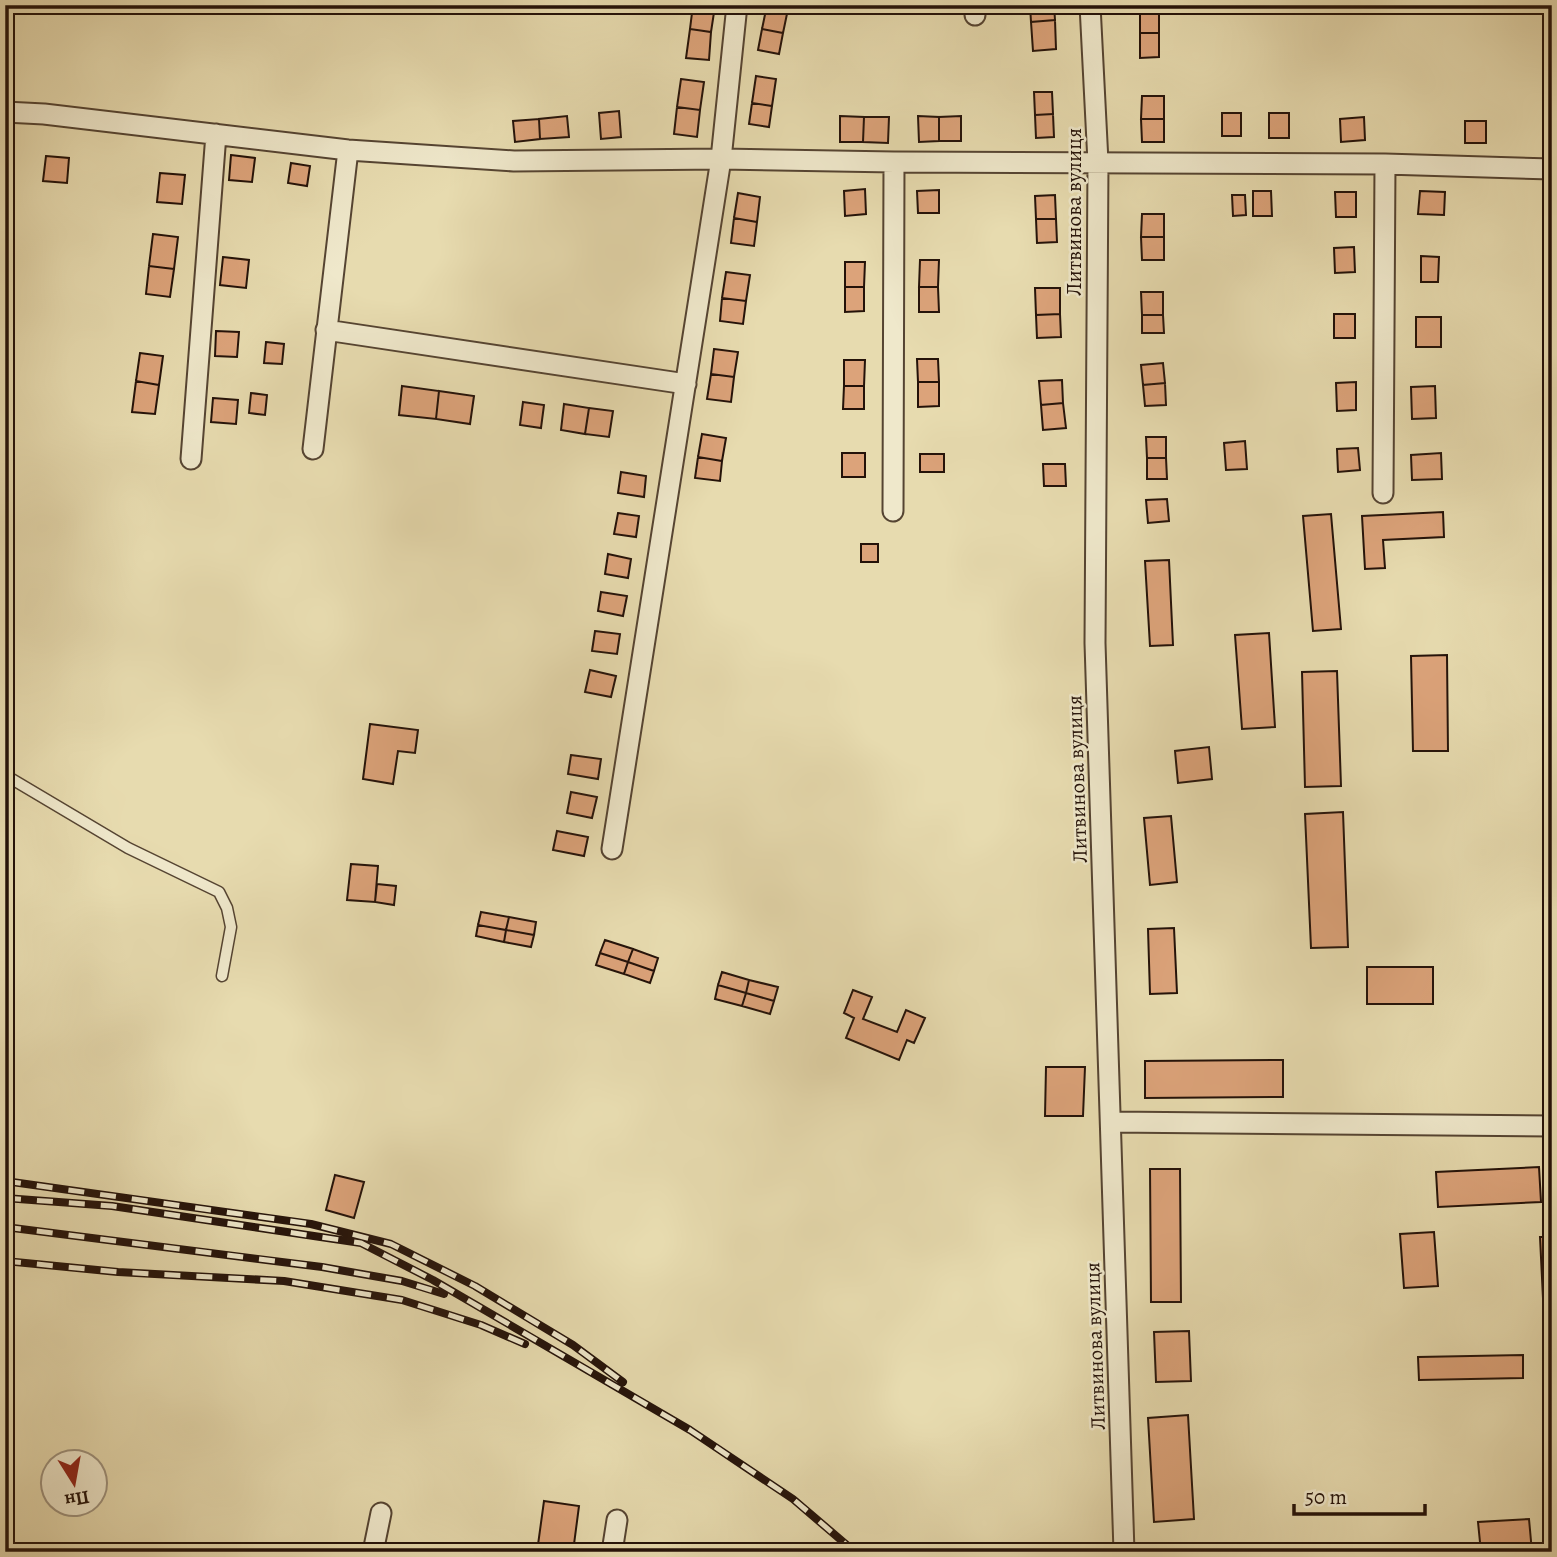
<svg xmlns="http://www.w3.org/2000/svg" width="1557" height="1557" font-family="Alegreya,serif">
  <rect width="100%" height="100%" fill="#e7dbaf"/>
  <filter id="stains"><feTurbulence type="fractalNoise" baseFrequency=".00286" numOctaves="4"/><feColorMatrix values="0 0 0 0 .2 0 0 0 0 .09 0 0 0 0 .02 0 0 0 .5 -.17"/></filter>
  <radialGradient id="worn" r=".72"><stop offset=".6" stop-color="#630" stop-opacity="0"/><stop offset="1" stop-color="#630" stop-opacity=".3"/></radialGradient>
  <!-- building -->
  <path fill="#dca37a" stroke="#241209" stroke-width="2" d="M693,5L715,6L711,32L690,29Z
    M767,5L788,9L783,33L762,29Z
    M1030,5H1054L1055,20L1031,22Z
    M1140,10H1159V33H1140Z
    M1055,20L1056,49L1033,51L1031,22Z
    M1545,28H1552V148H1546Z
    M690,29L711,32L709,60L686,58Z
    M762,29L783,33L779,54L758,50Z
    M1140,33H1159V57L1140,58Z
    M756,76L776,79L772,106L752,103Z
    M681,79L704,82L700,110L677,107Z
    M1034,92H1052L1053,114L1035,115Z
    M1142,96H1164V119H1141Z
    M752,103L772,106L769,127L749,124Z
    M677,107L700,110L697,137L674,134Z
    M619,111L621,137L601,139L599,113Z
    M1222,113H1241V136H1222Z
    M1269,113H1289V138H1269Z
    M1053,114L1054,137L1036,138L1035,115Z
    M567,116L569,137L540,139L539,119Z
    M840,116L864,117L863,142H840Z
    M918,116L939,117V141L919,142Z
    M961,116V141H939V117Z
    M864,117H889L888,143L863,142Z
    M1364,117L1365,140L1341,142L1340,119Z
    M539,119L540,139L515,142L513,121Z
    M1141,119H1164V142H1142Z
    M1465,121H1486V143H1465Z
    M231,155L255,158L252,182L229,180Z
    M46,156L69,158L67,183L43,181Z
    M291,163L310,166L307,186L288,183Z
    M160,173L185,175L182,204L157,202Z
    M865,189L866,214L845,216L844,191Z
    M939,190V213H918L917,191Z
    M1253,191H1271L1272,216H1253Z
    M1420,191L1445,192L1444,215L1418,214Z
    M1335,192H1356V217H1336Z
    M738,193L760,197L757,222L734,218Z
    M1055,195L1056,219H1036L1035,196Z
    M1232,195H1245L1246,215L1233,216Z
    M1142,214H1164V237H1141Z
    M734,218L757,222L754,246L731,243Z
    M1036,219H1056L1057,242L1037,243Z
    M153,234L178,237L174,269L149,266Z
    M1141,237H1164V260H1142Z
    M1354,247L1355,272L1335,273L1334,248Z
    M1421,256L1439,257L1438,282H1421Z
    M223,257L249,260L246,288L220,285Z
    M920,260H939L938,287H919Z
    M845,262H865L864,287H845Z
    M149,266L174,269L170,297L146,294Z
    M726,272L750,275L746,301L722,298Z
    M845,287H864V311L845,312Z
    M919,287H938L939,312H919Z
    M1035,288H1060V314L1036,315Z
    M1141,292H1163V315H1142Z
    M722,298L746,301L743,324L720,321Z
    M1060,314L1061,337L1037,338L1036,315Z
    M1334,314H1355V338H1334Z
    M1142,315H1163L1164,333H1142Z
    M1416,317H1441V347H1416Z
    M216,331L239,332L237,357L215,356Z
    M266,342L284,344L282,364L264,363Z
    M714,349L738,352L734,377L711,374Z
    M140,353L163,356L159,385L136,381Z
    M917,359H938L939,382H918Z
    M844,360H865L864,386H844Z
    M1163,363L1165,383L1143,385L1141,365Z
    M711,374L734,377L731,402L707,399Z
    M1062,380L1063,403L1041,405L1039,381Z
    M136,381L159,385L155,414L132,412Z
    M918,382H939V406L918,407Z
    M1356,382V410L1337,411L1336,383Z
    M1165,383L1166,405L1145,406L1143,385Z
    M402,386L439,391L436,419L399,415Z
    M844,386H864V409H843Z
    M1435,386L1436,418L1412,419L1411,387Z
    M439,391L474,396L470,424L436,419Z
    M251,393L267,395L265,415L249,413Z
    M213,398L238,400L236,424L211,422Z
    M523,402L544,405L541,428L520,425Z
    M1063,403L1066,428L1043,430L1041,405Z
    M564,404L589,408L585,434L561,430Z
    M589,408L613,411L609,437L585,434Z
    M702,434L726,438L722,461L698,457Z
    M1146,437H1166V458H1147Z
    M1245,441L1247,469L1226,470L1224,443Z
    M1358,448L1360,470L1338,472L1337,449Z
    M842,453H865V477H842Z
    M1441,453L1442,479L1412,480L1411,455Z
    M920,454H944V472H920Z
    M698,457L722,461L720,481L695,478Z
    M1147,458H1166L1167,479H1147Z
    M1043,464H1065L1066,486H1044Z
    M621,472L646,476L644,497L618,493Z
    M1167,499L1169,521L1148,523L1146,500Z
    M1443,512L1444,537L1383,540L1385,568L1365,569L1362,516Z
    M618,513L639,516L636,537L614,534Z
    M1331,514L1341,629L1313,631L1303,516Z
    M861,544H878V562H861Z
    M608,554L631,559L628,578L605,574Z
    M1169,560L1173,645L1150,646L1145,561Z
    M601,592L627,596L623,616L598,611Z
    M595,631L620,634L617,654L592,651Z
    M1269,633L1275,727L1242,729L1235,635Z
    M1447,655L1448,751H1413L1411,656Z
    M590,670L616,676L611,697L585,692Z
    M1337,671L1341,786L1305,787L1302,672Z
    M370,724L418,730L415,753L398,751L393,784L363,779Z
    M1209,747L1212,779L1178,783L1175,751Z
    M571,755L601,759L598,779L568,774Z
    M571,792L597,797L592,818L567,813Z
    M1343,812L1348,947L1311,948L1305,814Z
    M1171,816L1177,882L1150,885L1144,818Z
    M557,831L588,837L584,856L553,850Z
    M351,864L378,866L375,902L347,900Z
    M377,884L396,886L394,905L375,902Z
    M481,912L509,917L506,930L478,925Z
    M509,917L536,922L534,935L506,930Z
    M478,925L506,930L504,942L476,936Z
    M1174,928L1177,993L1150,994L1148,929Z
    M506,930L534,935L531,947L504,942Z
    M605,940L633,949L628,962L600,953Z
    M633,949L658,958L654,971L628,962Z
    M600,953L628,962L624,974L596,965Z
    M628,962L654,971L650,983L624,974Z
    M1367,967H1433V1004H1367Z
    M5,970L13,971L8,998H5Z
    M722,972L749,980L746,993L718,985Z
    M749,980L778,987L774,1001L746,993Z
    M718,985L746,993L742,1006L715,999Z
    M853,990L872,997L863,1019L897,1032L906,1010L925,1018L914,1043L907,1040L899,1060L846,1038L854,1018L844,1013Z
    M746,993L774,1001L770,1014L742,1006Z
    M1283,1060V1097L1145,1098V1061Z
    M1046,1067H1085L1083,1116H1045Z
    M1539,1167L1541,1202L1438,1207L1436,1172Z
    M1150,1169H1180L1181,1302H1151Z
    M335,1175L364,1182L354,1218L326,1210Z
    M1434,1232L1438,1286L1404,1288L1400,1234Z
    M1540,1237H1552V1339H1545Z
    M1189,1331L1191,1381L1156,1382L1154,1332Z
    M1523,1355V1378L1419,1380L1418,1357Z
    M1188,1415L1194,1519L1154,1522L1148,1418Z
    M544,1501L579,1506L573,1552H537Z
    M1529,1519L1532,1552H1481L1478,1522Z
    M1193,1548V1552H1153V1549Z"/>
  <g fill="none" stroke-linecap="round" stroke-linejoin="round">
    <defs>
      <path id="lane" d="M5,775L128,848L219,892L227,908L231,927L222,976"/>
      <path id="street" d="M975,5V15
        M1090,5L1098,162L1095,643L1124,1552
        M5,112L44,114L348,150L514,161L721,159L894,162L1385,164L1552,169
        M326,330L686,384
        M313,449L348,150
        M191,459L216,134
        M1383,493L1385,164
        M893,511L894,162
        M612,849L721,159L737,5
        M1111,1122L1552,1126
        M373,1552L381,1513
        M612,1552L617,1520"/>
    </defs>
    <!-- lane casing -->
    <use href="#lane" stroke="#554432" stroke-width="13"/>
    <!-- street casing -->
    <use href="#street" stroke="#554432" stroke-width="23"/>
    <!-- lane -->
    <use href="#lane" stroke="#efe8cb" stroke-width="10"/>
    <!-- street -->
    <use href="#street" stroke="#efe8cb" stroke-width="19"/>
    <defs>
      <path id="rail" d="M5,1181L311,1224L391,1244L475,1286L573,1345L623,1382
        M5,1198L112,1206L361,1243L433,1280L690,1430L793,1499L855,1552
        M5,1227L322,1267L402,1281L444,1294
        M5,1261L118,1272L284,1281L402,1300L481,1325L525,1344"/>
    </defs>
    <!-- rail casing -->
    <use href="#rail" stroke="#241209" stroke-width="8"/>
    <!-- rail -->
    <use href="#rail" stroke="#efe8cb" stroke-width="5" stroke-dasharray="16" stroke-linecap="butt"/>
  </g>
  <g text-anchor="middle" dominant-baseline="central" stroke-width="5" stroke-linejoin="round" paint-order="stroke">
    <!-- street labels -->
    <g font-size="21" fill="#241209" stroke="#efe8cb">
      <text transform="translate(1074 212) rotate(-90)">Литвинова вулиця</text>
      <text transform="translate(1077 779) rotate(-92)">Литвинова вулиця</text>
      <text transform="translate(1095 1346) rotate(-92)">Литвинова вулиця</text>
    </g>
  </g>
  <!-- margin -->
  <rect width="1557" height="1557" fill="none" stroke="#e7dbaf" stroke-width="28"/>
  <rect x="7" y="7" width="1543" height="1543" fill="none" stroke="#241209" stroke-width="3.5"/>
  <rect x="14" y="14" width="1529" height="1529" fill="none" stroke="#241209" stroke-width="2"/>
  <!-- north arrow -->
  <g transform="translate(74 1483) rotate(169)"><circle r="33" fill="#efe8cb" stroke="#9e927d" stroke-width="2"/>
  <path d="M0-5L12 26L0 18L-12 26Z" fill="#8f2418"/>
  <text y="-10" font-size="19" font-weight="bold" text-anchor="middle" fill="#241209">Пн</text>
  </g>
  <!-- scale -->
  <path d="M1294 1504v10h131v-10" fill="none" stroke="#241209" stroke-width="3.5"/>
  <text x="1305" y="1504" font-size="21" fill="#241209" stroke="#efe8cb" stroke-width="5" paint-order="stroke">50 m</text>
  <rect width="100%" height="100%" filter="url(#stains)"/>
  <rect width="100%" height="100%" fill="url(#worn)"/>
</svg>
